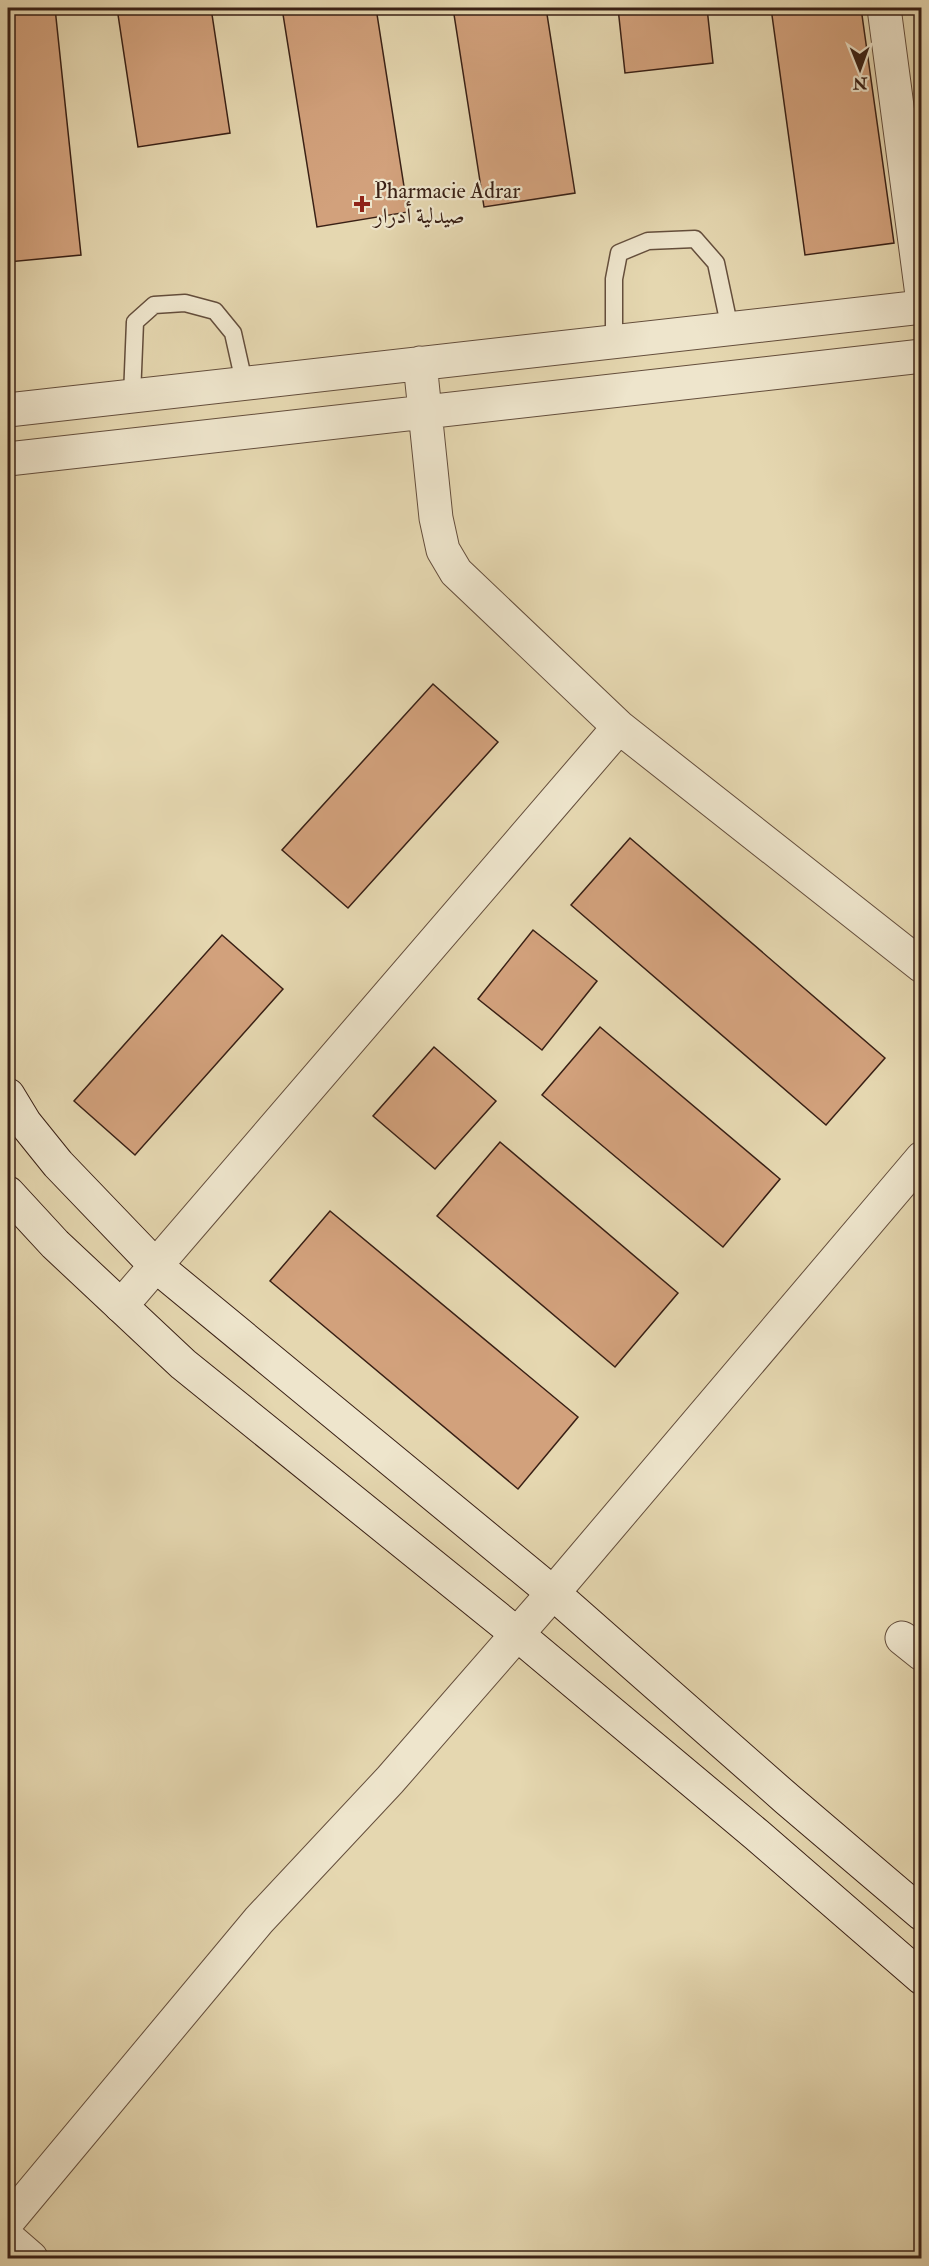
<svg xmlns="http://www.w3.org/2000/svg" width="929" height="2266" font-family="'IM FELL Double Pica',Amiri,serif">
  <rect width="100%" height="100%" fill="#e5d7b0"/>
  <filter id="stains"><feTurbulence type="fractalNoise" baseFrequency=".00333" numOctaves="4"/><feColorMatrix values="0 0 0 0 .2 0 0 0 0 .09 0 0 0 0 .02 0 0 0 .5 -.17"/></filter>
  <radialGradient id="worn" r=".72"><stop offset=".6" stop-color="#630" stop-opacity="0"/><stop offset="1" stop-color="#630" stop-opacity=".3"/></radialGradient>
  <!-- building -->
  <path fill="#d2a17c" stroke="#392015" stroke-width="1.5" d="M8,8H55L81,255L8,262Z
    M117,8H211L230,133L138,147Z
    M282,8H376L408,212L317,227Z
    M453,8H546L575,193L484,207Z
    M618,8H707L713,63L625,73Z
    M771,8H861L894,243L805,255Z
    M433,684L498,742L348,908L282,850Z
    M630,838L885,1058L826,1125L571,905Z
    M533,930L597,981L542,1050L478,999Z
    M222,935L283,989L135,1155L74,1101Z
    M600,1027L780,1179L723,1247L542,1095Z
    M434,1047L496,1101L435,1169L373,1116Z
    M500,1142L678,1293L615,1367L437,1216Z
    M330,1211L578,1417L518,1489L270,1281Z"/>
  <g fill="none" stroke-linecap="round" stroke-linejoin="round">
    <defs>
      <path id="lane" d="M614,341V279L619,253L648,241L695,239L716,263L730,329
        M132,396L135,322L154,305L185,303L215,311L233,333L244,382"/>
      <path id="street" d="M884,8L922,295
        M420,363L436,518L443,550L456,572L619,727L922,966
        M8,410L922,307
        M8,459L922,356
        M121,1306L619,727
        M902,1638L922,1654
        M8,2221L259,1920L390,1780L553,1593L922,1158
        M8,2238L31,2258"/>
      <path id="secondary" d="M8,1095L25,1123L58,1164L155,1265L553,1593L787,1799L922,1914
        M8,1193L55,1244L183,1364L517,1634L757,1835L922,1978"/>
    </defs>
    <!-- lane casing -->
    <use href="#lane" stroke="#644e3c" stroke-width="19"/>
    <!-- street casing -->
    <use href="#street" stroke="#644e3c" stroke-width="35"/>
    <!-- secondary casing -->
    <use href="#secondary" stroke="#392015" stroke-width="35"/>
    <!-- lane -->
    <use href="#lane" stroke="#eee5cc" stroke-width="16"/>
    <!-- street -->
    <use href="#street" stroke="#eee5cc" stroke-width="33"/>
    <!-- secondary -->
    <use href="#secondary" stroke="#eee5cc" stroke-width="33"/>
  </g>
  <!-- markers -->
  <path fill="#8f2418" stroke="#eee5cc" stroke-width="2" d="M359 195h6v6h6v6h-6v6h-6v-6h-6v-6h6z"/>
  <g text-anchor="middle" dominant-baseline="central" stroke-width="4.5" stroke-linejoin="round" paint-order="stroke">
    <!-- poi labels -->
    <g font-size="22" fill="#392015" stroke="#eee5cc" text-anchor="start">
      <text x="374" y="191">Pharmacie Adrar<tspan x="374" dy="25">صيدلية أدرار</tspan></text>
    </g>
  </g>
  <!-- margin -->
  <rect width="929" height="2266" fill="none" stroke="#e5d7b0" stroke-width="30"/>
  <rect x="9" y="9" width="911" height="2248" fill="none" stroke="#392015" stroke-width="3"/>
  <rect x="15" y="15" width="899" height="2236" fill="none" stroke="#392015" stroke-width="1.5"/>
  <!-- north arrow -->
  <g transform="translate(860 69) rotate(179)" stroke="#eee5cc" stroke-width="4.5" paint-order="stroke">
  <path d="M0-4.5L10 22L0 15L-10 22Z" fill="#392015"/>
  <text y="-9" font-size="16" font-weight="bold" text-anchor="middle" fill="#392015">N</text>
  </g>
  <rect width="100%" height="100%" filter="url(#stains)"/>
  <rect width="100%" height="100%" fill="url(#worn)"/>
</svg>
